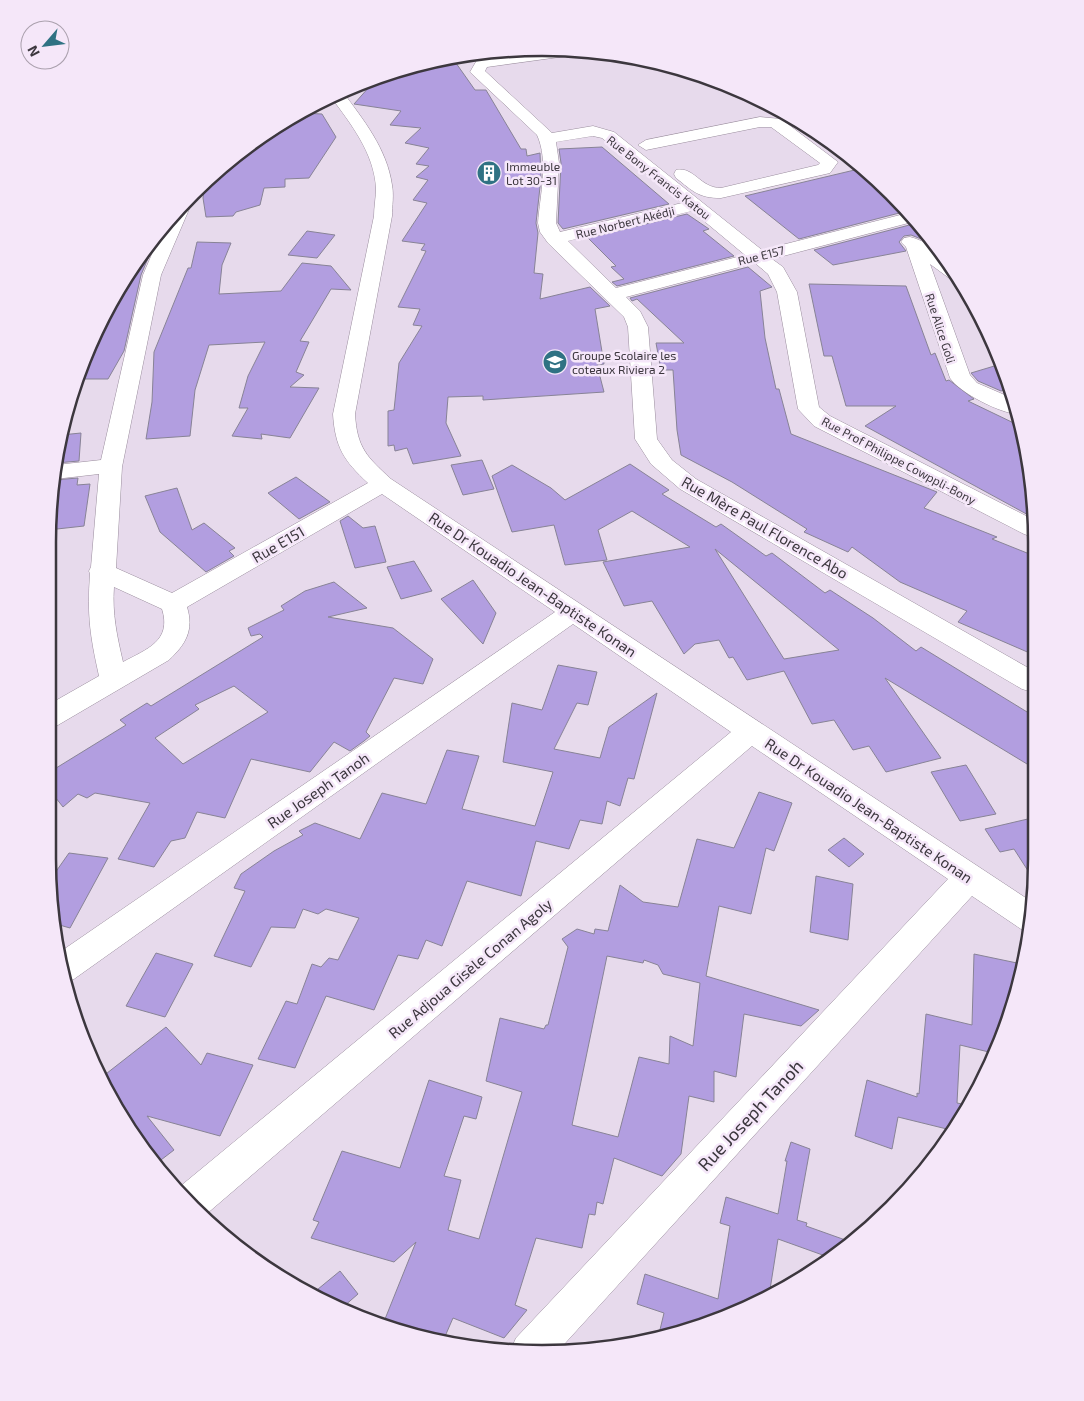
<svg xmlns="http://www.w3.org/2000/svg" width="1084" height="1401" font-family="'Exo 2',sans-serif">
  <rect width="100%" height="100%" fill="#e7daec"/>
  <!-- building -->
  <path fill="#b29ee0" stroke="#888396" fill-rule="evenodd" d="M451,56L475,90H486L521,149H526L527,156L540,153L541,178L536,223L538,233L534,273L543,274L540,299L590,287L610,306L595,309L604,364L597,365L604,392L483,400V396L448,397L446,423L461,456L413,464L407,448L395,451L394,445L388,446V411L394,410L399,363L422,326L413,325L420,309L398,307L426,251L421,250L425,244L402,241L427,203L413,200L428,180L416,177L429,166L416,164L429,148L405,143L421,128L390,125L401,111L354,104L378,77Z
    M301,113L322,114L336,137L309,178L285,179V187L264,188L260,205L236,212L233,216L206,217L203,198L205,181L216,170L268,131Z
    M602,147L669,204L563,229L558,223L561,163L559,149Z
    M863,168L892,193L907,211L799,239L745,196Z
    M687,214L709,229L703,231L734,256L617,286L612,282L624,279L611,267L616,266L588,238Z
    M917,223L934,244L911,235L904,236L899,242L906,251L833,265L814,250Z
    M307,231L335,235L317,258L288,255Z
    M153,238L151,251L141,275L124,351L108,379H77L93,337H96L99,323Z
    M197,242L231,243L222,265L219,294L281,291L302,263L331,266L351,290L331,289L300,341L309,342L296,372L304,375L290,387L319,388L290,438L261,434L262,439L232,436L248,408H239L248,376L265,342L209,345L195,390L190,436L146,439L152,402L154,352L188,268H191Z
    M748,267L772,287L760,291L765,338L776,389H779L791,434L937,492L924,508L997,537L992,539L1032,555V654L958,622L967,611L900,582L852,547L848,552L804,532L807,529L732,482L681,455L677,430L673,370H661L656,343H684L637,299L632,301L630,298Z
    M809,284L906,286L931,355L935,353L946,381L949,380L974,399L968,401L1020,426L1032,478V517L865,426L896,406H846L832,356H824Z
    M1001,364L1011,388L1001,391L978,381L971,373Z
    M81,433L79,461L56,463L61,435Z
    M482,460L494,489L463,495L451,465Z
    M630,464L669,490L662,494L716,527L721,524L766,556L772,553L825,593L830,590L873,618L916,651L921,647L1032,715V767L885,678L941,758L886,772L869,746L853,750L834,720L812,724L784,671L747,680L733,657L729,658L719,640L695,644L684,654L652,601L624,606L603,562L690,547L632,511L598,530L607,560L565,565L554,525L512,532L492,476L512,465L551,488L565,500ZM715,549L839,650L784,659Z
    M296,477L330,502L299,519L268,493Z
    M78,478L77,485L90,484L84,526L48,530L49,510L54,480Z
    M177,488L192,530L204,523L235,548L229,551L234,556L206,572L160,532L145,496Z
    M348,516L363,528L375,526L386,562L355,568L340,521Z
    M414,561L432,591L401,599L387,567Z
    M473,580L496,613L483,644L441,599Z
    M334,582L367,608L328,617L393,628L433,659L423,684L394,678L366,732L370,736L364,741L350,751L334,742L310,772L251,759L225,818L197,812L185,838L171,841L154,867L118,859L150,803L95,793L87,798L78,794L63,807L48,788V773L126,725L120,720L147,703L151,706L263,637L260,634L251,636L248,628L284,610L281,606L305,591ZM234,686L268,712L183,764L155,738L199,709L195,705Z
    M558,665L597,672L588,705L577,703L554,749L600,758L609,727L657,693L634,779L628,778L620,806L607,801L602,824L580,820L569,849L536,841L521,896L467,881L442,946L426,940L418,959L398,955L374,1010L326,996L295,1068L258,1059L286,1001L297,1004L312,964L321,967L329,958L338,960L359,918L326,909L318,914L303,909L295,928L271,927L251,967L214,956L245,891L234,888L241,874L274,851L303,835L299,831L315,823L360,839L382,793L426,804L447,750L479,756L462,809L535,826L553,772L503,762L512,703L542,710Z
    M966,765L996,814L960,821L931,772Z
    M759,792L792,803L774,851L766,848L751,914L719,906L706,976L819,1010L801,1026L744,1014L736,1077L714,1071V1102L689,1096L681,1154L662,1176L614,1158L603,1204L597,1202L595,1215L589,1214L582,1248L536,1238L515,1305L527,1310L504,1338L453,1318L443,1341L414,1337L383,1324L416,1242L394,1262L311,1238L319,1222L313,1220L342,1151L400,1168L429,1080L482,1097L476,1119L464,1116L444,1176L461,1180L448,1230L479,1239L522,1092L486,1081L500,1018L544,1029L546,1025H548L568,947L562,939L577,929L594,934L595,929L608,931L620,885L643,902L678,907L697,839L734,848ZM607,956L643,963L644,960L658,965L663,974L700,983L693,1046L670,1036L669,1064L639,1057L618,1137L572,1125Z
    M1032,818V877L1014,849L1000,852L985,829Z
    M844,838L864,854L849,867L828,850Z
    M69,853L108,858L70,928L56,924L50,880Z
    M816,876L853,884L848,940L810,932Z
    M156,953L193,964L165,1017L126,1006Z
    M974,954L1017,963V965L1022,966L1010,1018L993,1053L960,1045L957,1103L962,1104V1116L955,1131L898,1117L892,1149L855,1136L867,1080L917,1097V1093L919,1094L926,1014L972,1025Z
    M166,1027L201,1065L207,1053L253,1065L220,1136L147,1116L174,1150L157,1163L114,1106L102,1077Z
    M791,1142L810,1149L797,1220L807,1223L806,1226L851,1242L831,1258L778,1239L769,1296L732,1316L670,1337L658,1338L664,1313L637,1304L645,1274L718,1299L730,1226L720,1223L726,1197L778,1214L787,1161H785Z
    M340,1271L358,1294L343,1307L312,1294Z"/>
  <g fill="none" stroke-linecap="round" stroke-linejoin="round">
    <defs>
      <path id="minor" d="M557,49L581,51L574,55L487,67L485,71L552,133L593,126L614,132L762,250L908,213L916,221L772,259L783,267L797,292L819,407L830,416L1032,519V537L1024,534L814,426L798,409L777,292L768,274L755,263L626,297L640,311L648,327L657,439L672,460L696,479L1032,670V692L1022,689L680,489L651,464L635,439L628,327L624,317L548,243L540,232L538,223C540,195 549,161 537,135L470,72L477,60ZM593,136L602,138L682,203L560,232L556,223L559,163L556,142ZM692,211L745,255L616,288L568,241Z
        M342,91C363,119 387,149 392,185C394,195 392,206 392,216L355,414C357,448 367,457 391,479L1032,902L1030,932L1021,929L972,896L558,1351L542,1353L511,1349L516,1338L948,879L752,746L203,1217L193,1209L177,1189L731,732L573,624L74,979L64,983L60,952L555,612L382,494L187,607C194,630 186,644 169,660L58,725L48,728V705L99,676C90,636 87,615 90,574L89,571L91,567L99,474L55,479L56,465L101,460L143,275L164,226L185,203L190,207L161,275L122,467L116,568L172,593L368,483C344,461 335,447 333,414L374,216C374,207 376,197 376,188C374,153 351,124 331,97ZM114,587L162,609C172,641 147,649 123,662C117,636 112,614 114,587Z
        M760,117L781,119L838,162L830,173L721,198C698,198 693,191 676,178L674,174L676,170C694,166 700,188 721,188L818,165L820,163L771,127H760L646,150L638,145L646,140Z
        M910,237C931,242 950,260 959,279L949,278L930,264L970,375L977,383L1014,399L1017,414C1000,413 960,393 950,378L906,247L901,242L904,238Z"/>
    </defs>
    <!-- minor casing -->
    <use href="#minor" stroke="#9a8d9d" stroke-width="1"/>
    <!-- minor -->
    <use href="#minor" fill="#fff" fill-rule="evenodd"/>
  </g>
  <!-- icons -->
  <defs>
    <symbol id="building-disc" viewBox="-11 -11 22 22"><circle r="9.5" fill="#2f7283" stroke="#f5e7f9"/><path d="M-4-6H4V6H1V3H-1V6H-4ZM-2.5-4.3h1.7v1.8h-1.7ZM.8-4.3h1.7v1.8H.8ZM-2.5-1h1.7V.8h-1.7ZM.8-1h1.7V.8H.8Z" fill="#fff"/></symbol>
    <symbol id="school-disc" viewBox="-11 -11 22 22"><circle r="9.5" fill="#2f7283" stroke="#f5e7f9"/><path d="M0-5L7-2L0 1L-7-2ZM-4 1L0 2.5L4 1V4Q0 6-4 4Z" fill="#fff"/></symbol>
  </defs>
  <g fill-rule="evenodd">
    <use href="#building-disc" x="475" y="159" width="28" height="28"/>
    <use href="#school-disc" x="541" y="348" width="28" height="28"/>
  </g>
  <g text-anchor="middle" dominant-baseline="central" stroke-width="5" stroke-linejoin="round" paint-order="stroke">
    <!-- far-poi labels -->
    <g font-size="12" fill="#3c373e" stroke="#f5e7f9" text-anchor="start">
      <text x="506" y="166">Immeuble<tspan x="506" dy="14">Lot 30-31</tspan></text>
      <text x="572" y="355">Groupe Scolaire les<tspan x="572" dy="14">coteaux Riviera 2</tspan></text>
    </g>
    <!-- far-street labels -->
    <g font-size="12" fill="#3c373e" stroke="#f5e7f9">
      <text transform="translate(659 177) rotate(38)">Rue Bony Francis Katou</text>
      <text transform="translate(625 222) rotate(-14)">Rue Norbert Akédji</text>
      <text transform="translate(761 255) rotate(-14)">Rue E157</text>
      <text transform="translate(941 328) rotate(72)">Rue Alice Goli</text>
      <text transform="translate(899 460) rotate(28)">Rue Prof Philippe Cowppli-Bony</text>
    </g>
    <!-- street labels -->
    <g font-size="15" fill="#3c373e" stroke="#f5e7f9">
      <text transform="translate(765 527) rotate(30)">Rue Mère Paul Florence Abo</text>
      <text transform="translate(278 544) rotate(-30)">Rue E151</text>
      <text transform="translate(533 584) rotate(34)">Rue Dr Kouadio Jean-Baptiste Konan</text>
      <text transform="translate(318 790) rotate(-35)">Rue Joseph Tanoh</text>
      <text transform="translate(869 810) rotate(34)">Rue Dr Kouadio Jean-Baptiste Konan</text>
      <text transform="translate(470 968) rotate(-40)">Rue Adjoua Gisèle Conan Agoly</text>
    </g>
    <!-- near-street labels -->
    <g font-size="18" fill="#3c373e" stroke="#f5e7f9">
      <text transform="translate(750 1115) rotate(-47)">Rue Joseph Tanoh</text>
    </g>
  </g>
  <!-- crop -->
  <path d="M0 0H1084V1401H0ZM542 56H542A486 486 0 0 1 1028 542V859A486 486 0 0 1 542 1345H542A486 486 0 0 1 56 859V542A486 486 0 0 1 542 56Z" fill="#f5e7f9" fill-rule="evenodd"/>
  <path fill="none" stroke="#3c373e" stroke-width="2.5" d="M542 56H542A486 486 0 0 1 1028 542V859A486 486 0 0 1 542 1345H542A486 486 0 0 1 56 859V542A486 486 0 0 1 542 56Z"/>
  <!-- north arrow -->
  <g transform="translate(45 45) rotate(242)"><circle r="24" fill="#f5e7f9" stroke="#aba1ae"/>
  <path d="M0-4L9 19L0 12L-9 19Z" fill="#2f7283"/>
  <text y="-8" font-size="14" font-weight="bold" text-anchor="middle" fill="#3c373e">N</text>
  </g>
</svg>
